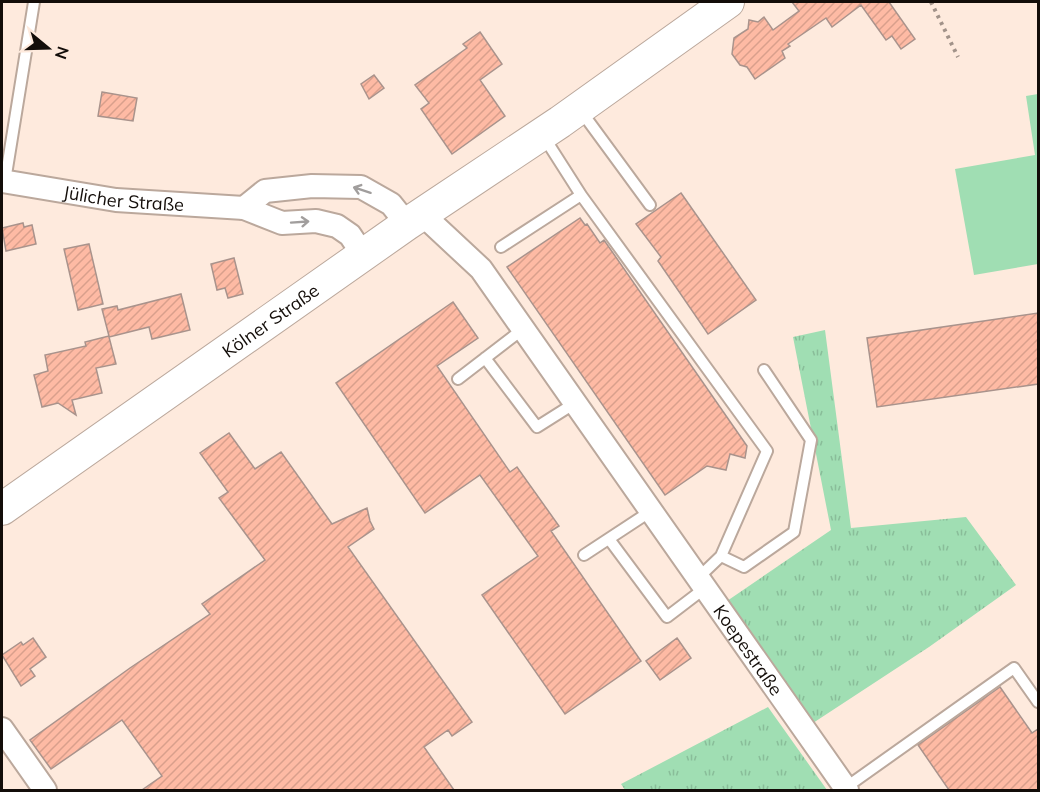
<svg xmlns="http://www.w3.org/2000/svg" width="1040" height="792" font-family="Mulish,sans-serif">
  <defs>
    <pattern id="grass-tufts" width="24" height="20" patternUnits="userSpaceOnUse" patternTransform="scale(1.5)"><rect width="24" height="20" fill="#a0deb3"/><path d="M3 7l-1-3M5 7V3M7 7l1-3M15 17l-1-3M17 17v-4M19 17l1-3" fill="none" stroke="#89bd99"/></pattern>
    <pattern id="building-hatch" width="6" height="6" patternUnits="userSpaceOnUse" patternTransform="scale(1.5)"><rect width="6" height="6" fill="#febaa4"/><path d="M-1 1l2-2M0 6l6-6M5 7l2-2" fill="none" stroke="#d99f8c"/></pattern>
  </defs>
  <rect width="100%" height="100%" fill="#feeadd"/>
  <!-- grass -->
  <path fill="url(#grass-tufts)" d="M825,330L851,528L966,517L1016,585L929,647L813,723L727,601L831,530L793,337Z
    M768,707L827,790H625L621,784Z"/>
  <!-- garden -->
  <path fill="#a0deb3" d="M1038,94V264L974,275L955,169L1035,155L1026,96Z"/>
  <!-- building -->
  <path fill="url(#building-hatch)" stroke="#a9938c" stroke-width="1.5" d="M792,2H889L915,39L901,49L892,36L886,40L861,5L832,27L826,18L788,44L790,46L782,51L785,58L755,79L747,67L740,65L732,54L734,38L748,29L749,20L758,22L764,17L773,30L799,11Z
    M480,32L502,64L480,80L505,116L452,154L421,109L429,103L415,85L467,48L463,44Z
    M374,75L384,88L369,99L361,84Z
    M102,92L137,98L133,121L98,116Z
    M681,193L756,300L708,334L658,261L661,257L636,224Z
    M580,218L585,225L587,224L600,243L604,240L747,446L745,458L730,454L726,470L707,466L665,495L507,267Z
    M23,223L24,227L32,225L36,244L6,251L2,228Z
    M89,244L103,304L78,310L64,249Z
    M234,258L243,294L228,298L225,288L217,290L211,264Z
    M181,294L190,330L152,339L149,327L109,337L116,364L96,368L102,393L72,400L76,415L58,403L42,407L34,375L48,371L45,355L86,346L85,342L109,336L102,309L117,306L118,310Z
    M453,302L478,338L437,366L510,472L517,467L559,526L551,531L641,661L565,714L482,595L538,556L480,475L425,513L336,383Z
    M1038,313V384L877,407L867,338Z
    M229,433L255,469L281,452L332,524L367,508L370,521L374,529L348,547L472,722L452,736L448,730L424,747L454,790H142L162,776L122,720L51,769L30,740L130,668L210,614L202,604L265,560L219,498L228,492L200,453Z
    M33,638L46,657L30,669L35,676L21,686L2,655L21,642L23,645Z
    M677,638L691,658L660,680L646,661Z
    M1000,687L1032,733L1038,729V790H949L918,745Z"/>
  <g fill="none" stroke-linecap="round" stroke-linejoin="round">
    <defs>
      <path id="lane" d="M581,111L650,205
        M5,181L34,2
        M581,195L767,451L721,556L698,578
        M501,247L581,195L544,137
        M485,358L537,427L575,403
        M458,379L523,329
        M609,539L667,617L705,588
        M584,555L651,511
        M721,556L744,567L794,532L811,440L764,370
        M845,788L1014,668L1038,702"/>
      <g id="street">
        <path id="s1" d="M2,181L116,200L244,208L282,223L316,221L337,226L350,235L364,256"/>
        <path d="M244,208L265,191L312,186L361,187L391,204L407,224"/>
        <path id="s2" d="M422,214L481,269L847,790"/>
        <path d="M2,729L45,790"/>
      </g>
      <g id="secondary">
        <path id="s3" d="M2,509L407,224L560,122L728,2"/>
      </g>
    </defs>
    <!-- lane casing -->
    <use href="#lane" stroke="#bba89c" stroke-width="14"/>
    <!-- street casing -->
    <use href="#street" stroke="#bba89c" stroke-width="26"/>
    <!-- secondary casing -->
    <use href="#secondary" stroke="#bba89c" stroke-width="34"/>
    <!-- path -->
    <path stroke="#a19289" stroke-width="4" stroke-dasharray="3 4.5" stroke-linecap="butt" d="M931,2L958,57"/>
    <!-- lane -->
    <use href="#lane" stroke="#fff" stroke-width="10"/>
    <!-- street -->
    <use href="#street" stroke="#fff" stroke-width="22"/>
    <!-- secondary -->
    <use href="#secondary" stroke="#fff" stroke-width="32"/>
  </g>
  <!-- one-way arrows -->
  <defs><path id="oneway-shaft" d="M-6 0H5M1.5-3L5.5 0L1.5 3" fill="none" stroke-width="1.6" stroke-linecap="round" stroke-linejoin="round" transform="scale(1.5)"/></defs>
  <g stroke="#a19e9d">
    <use href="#oneway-shaft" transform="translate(362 190) rotate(-162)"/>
    <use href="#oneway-shaft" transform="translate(300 222) rotate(-4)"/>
  </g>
  <g text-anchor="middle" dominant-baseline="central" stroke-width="4.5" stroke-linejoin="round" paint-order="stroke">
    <!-- street labels -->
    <g font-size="18" fill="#130d09" stroke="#feeadd">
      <text stroke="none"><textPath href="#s1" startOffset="123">Jülicher Straße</textPath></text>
      <text stroke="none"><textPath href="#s3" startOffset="328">Kölner Straße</textPath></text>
      <text stroke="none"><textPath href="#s2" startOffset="546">Koepestraße</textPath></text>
    </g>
  </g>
  <!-- border -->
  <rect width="1040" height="792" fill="none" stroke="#130d09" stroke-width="6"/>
  <!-- north arrow -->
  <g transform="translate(48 48) rotate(109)" stroke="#feeadd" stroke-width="4.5" paint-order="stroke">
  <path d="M0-4.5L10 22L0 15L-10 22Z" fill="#130d09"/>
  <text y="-9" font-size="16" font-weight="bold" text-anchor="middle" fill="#130d09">N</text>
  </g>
</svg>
